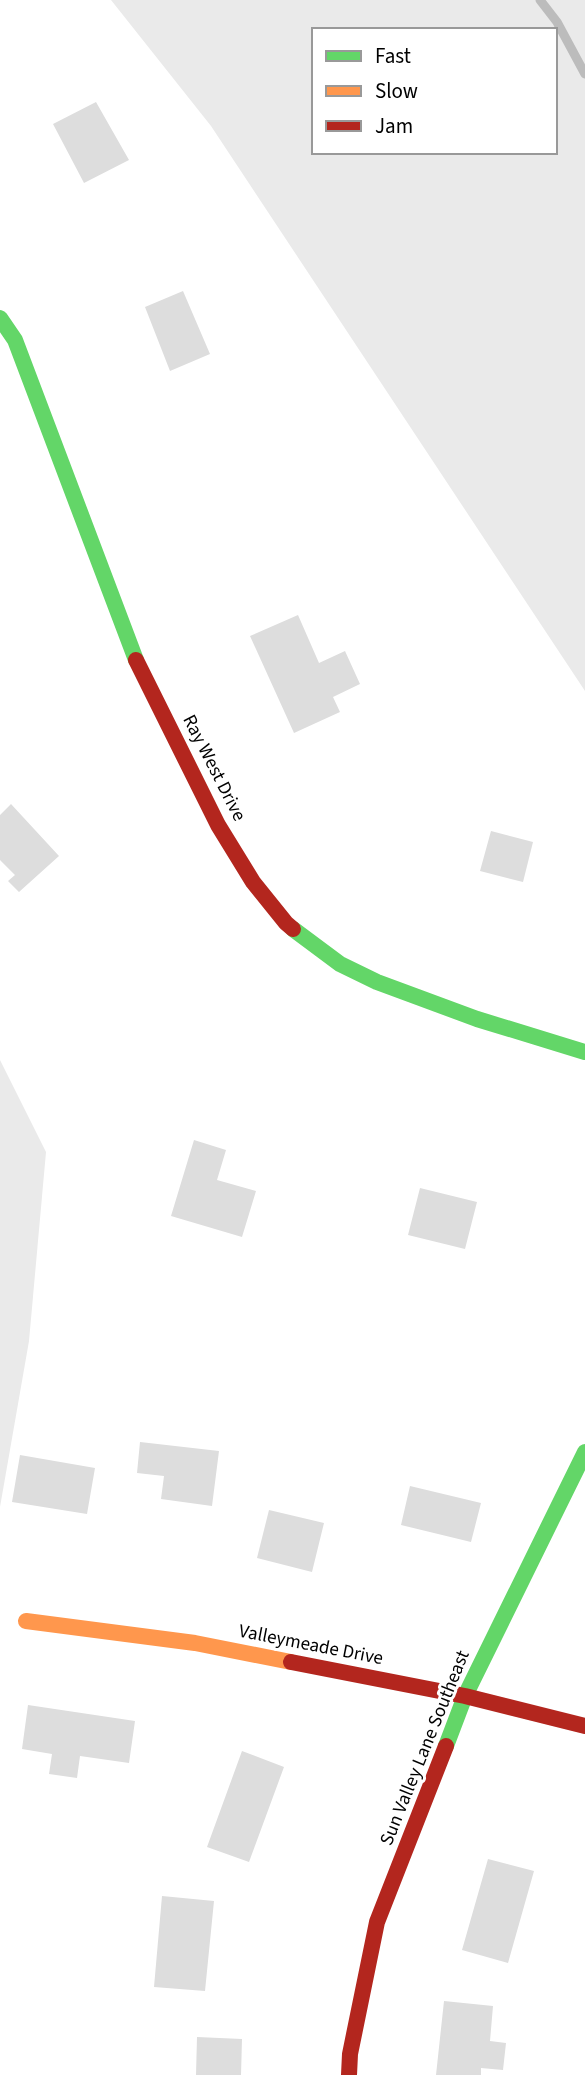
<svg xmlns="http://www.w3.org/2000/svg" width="585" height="2075" font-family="'Source Sans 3',sans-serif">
  <rect width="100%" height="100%" fill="#fff"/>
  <!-- green -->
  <path fill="#eaeaea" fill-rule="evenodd" d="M111,0H585V691L211,126ZM314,30H555V152H314Z
    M0,1060L46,1152L29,1341L0,1507Z"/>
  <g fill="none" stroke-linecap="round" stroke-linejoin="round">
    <!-- stream -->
    <path stroke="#bcbcbc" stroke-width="9" d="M540,0L557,22L585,74"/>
  </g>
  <!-- building -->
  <path fill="#ddd" d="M96,102L129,160L84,183L53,124Z
    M183,291L210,354L170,371L145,307Z
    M298,615L319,663L345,651L360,684L333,697L340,712L294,733L250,636Z
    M11,804L59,856L19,892L8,881L15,875L0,860V815Z
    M491,831L533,842L523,882L480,871Z
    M194,1140L226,1150L217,1180L256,1191L242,1237L171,1216Z
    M420,1188L477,1202L465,1249L408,1235Z
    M140,1442L219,1451L212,1506L161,1499L164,1476L137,1473Z
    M20,1455L95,1468L87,1514L12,1502Z
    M410,1486L481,1503L471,1542L401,1525Z
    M269,1510L324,1523L312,1572L257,1558Z
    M28,1705L135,1721L129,1763L80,1756L77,1778L49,1774L52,1754L22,1749Z
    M242,1751L284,1767L249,1862L207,1847Z
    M488,1859L534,1871L508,1963L462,1950Z
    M162,1896L214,1901L205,1991L154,1987Z
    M444,2001L493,2006L490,2041L506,2043L503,2070L481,2068V2075H436Z
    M197,2037L242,2039L241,2075H196Z"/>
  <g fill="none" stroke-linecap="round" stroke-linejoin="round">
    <!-- fast -->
    <path stroke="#63d668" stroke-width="16" d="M0,318L15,340L136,660
      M293,929L340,964L377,982L477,1019L585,1052
      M446,1746L465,1696L585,1452"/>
    <!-- slow -->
    <path stroke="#ff974d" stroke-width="16" d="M26,1621L195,1643L291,1662"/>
    <!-- jam -->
    <path stroke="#b3261e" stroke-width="16" d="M136,660L218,825L253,882L286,923L293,929
      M291,1662L465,1696L585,1726
      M349,2075L350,2054L377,1922L446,1746"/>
  </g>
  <g text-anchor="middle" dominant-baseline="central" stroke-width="6" stroke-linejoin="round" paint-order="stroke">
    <!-- street labels -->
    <g font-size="19" fill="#000" stroke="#fff">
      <text transform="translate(214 768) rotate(63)">Ray West Drive</text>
      <text transform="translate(311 1645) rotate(11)">Valleymeade Drive</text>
      <text transform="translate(425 1748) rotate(-68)">Sun Valley Lane Southeast</text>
    </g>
  </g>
  <!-- legend -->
  <rect x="312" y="28" width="245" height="126" fill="#ffffff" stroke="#999999" stroke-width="2"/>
  <rect x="326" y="51" width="35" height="10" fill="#63d668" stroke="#999999" stroke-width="2"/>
  <text x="375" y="63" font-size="21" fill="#000000">Fast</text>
  <rect x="326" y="86" width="35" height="10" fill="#ff974d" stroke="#999999" stroke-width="2"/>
  <text x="375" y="98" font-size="21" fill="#000000">Slow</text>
  <rect x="326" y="121" width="35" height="10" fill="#b3261e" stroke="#999999" stroke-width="2"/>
  <text x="375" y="133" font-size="21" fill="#000000">Jam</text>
</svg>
